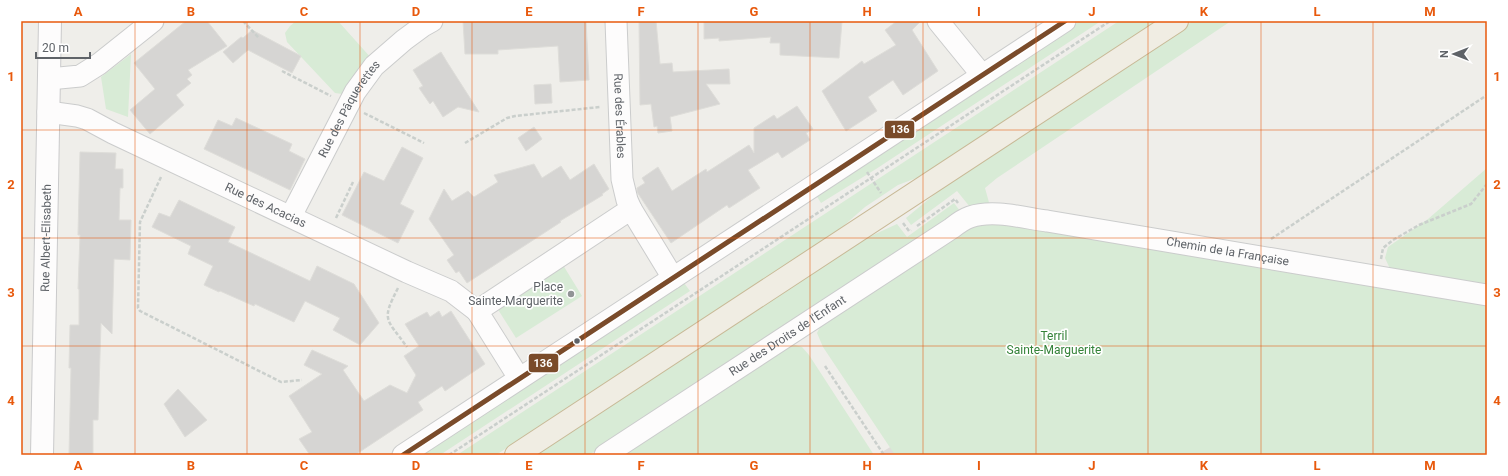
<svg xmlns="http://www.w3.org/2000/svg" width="1508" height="476" font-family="Roboto,sans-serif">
  <rect width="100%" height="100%" fill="#efeeea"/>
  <!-- industrial -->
  <path fill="#dfddda" d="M897,443L904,455H877Z"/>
  <!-- green -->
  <path fill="#d8ebd6" d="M296,21H338L372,59L342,94L335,93L287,42L285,33L290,26Z
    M1080,21H1101L876,169L821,203L816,195Z
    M1119,21H1158L919,177L898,185L865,207L840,229L496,455H457Z
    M1193,21H1231L997,178L985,188L990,206L970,207L957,191L911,225L906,218L953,179Z
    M131,54L128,117L106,109L101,77Z
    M1487,168V289L1391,271L1385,258L1388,247L1428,219Z
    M954,203L960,211L589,455H533L860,241L897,224L907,237Z
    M988,219L1487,302V455H895L823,347L817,333L821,325L970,224Z
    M563,265L582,296L516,338L497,308Z
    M684,283L690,291L440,455H420Z
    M792,344L802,347L809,355L874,455H617Z"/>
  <!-- building -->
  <path fill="#d6d5d3" stroke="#deddd9" d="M186,21H207L227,46L188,70L192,75L187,79L191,83L176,95L184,105L150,134L130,110L155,89L134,63Z
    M463,21H586L589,80L560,82L558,46L498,50V54H465Z
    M639,21H656L660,64L672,63L673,72L729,69L730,84H706L720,104L670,117L672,131L658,133L657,126L654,127L651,104L640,105Z
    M704,21H842L839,58L780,55V43H770L771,37L719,41V38L704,39Z
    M897,21H921L912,30L938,71L903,95L893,80L868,97L877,111L846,131L822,91L862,61L864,64L896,45L885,30Z
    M252,30L301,56L292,73L248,50L233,63L223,52L241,37L243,38Z
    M441,52L447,62L479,112L458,107L443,117L433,101L430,104L419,88L423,86L413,70Z
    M551,84L552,103L535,104L534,85Z
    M797,106L813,129L806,133L810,140L782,158L778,152L748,170L760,188L729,208L727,205L671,243L637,192V188L645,183L642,178L658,167L672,191L706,169L707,172L749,145L754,153V128L774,115L777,119Z
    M236,118L292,144L289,151L305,159L290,190L204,149L218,120L232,126Z
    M534,127L542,139L526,151L518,138Z
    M402,147L423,158L400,204L414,211L398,243L342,215L364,172L384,181Z
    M80,152L116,153L115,169H123V188H120L119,220H131L130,260L114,259L112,334L101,323L98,420H93V455H69L71,368H69L70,325H79V289H78L80,235H78Z
    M534,164L542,178L561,166L570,180L594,164L609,189L602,194L603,195L560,221L561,222L467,283L459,271L456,273L447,260L454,255L429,219L444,189L452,201L468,191L474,197L498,182L494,175Z
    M179,200L235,227L228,242L310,281L317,266L354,284L379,323L360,345L333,330L340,318L305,301L294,322L255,304L254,306L220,291L219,292L204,285L213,266L188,254L191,246L152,227L159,213L170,217Z
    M439,311L442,317L451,311L485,364L445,391L442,386L418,402L423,410L355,455H310L299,439L312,432L289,396L322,374L304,365L312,350L348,366L343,370L364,401L390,385L407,393L416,375L404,356L419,346L405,324L427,312L430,317Z
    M178,389L207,420L185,437L164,404Z"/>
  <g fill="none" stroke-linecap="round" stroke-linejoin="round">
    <defs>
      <g id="street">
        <path id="s1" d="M616,21L622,179L627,200L631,209"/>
        <path d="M938,21L982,75"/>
        <path d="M49,79L80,76L99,64L153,21"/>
        <path id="s2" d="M48,112L77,116L87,119L113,133L407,272L451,291L477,311"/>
        <path id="s3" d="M291,216L355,92L374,66L404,40L423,26L432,21"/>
        <path d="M519,378L477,311L631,209L673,278"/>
        <path d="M403,455L1065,21"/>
        <path id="s4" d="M605,455L952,228C957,224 964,219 970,217C993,209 1024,218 1047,221L1487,295"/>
      </g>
      <g id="secondary">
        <path id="s5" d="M42,455L50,21"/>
      </g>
      <path id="highway" d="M516,455L1177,21"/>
    </defs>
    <!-- street casing -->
    <use href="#street" stroke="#cbcccc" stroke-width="23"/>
    <!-- secondary casing -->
    <use href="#secondary" stroke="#cacacb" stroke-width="24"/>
    <!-- highway casing -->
    <use href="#highway" stroke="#c8b996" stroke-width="24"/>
    <!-- path -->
    <path stroke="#cacfcc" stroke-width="2.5" stroke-dasharray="4 2" stroke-linecap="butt" d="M243,21L259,38
      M282,71L331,96
      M364,113L424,143
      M465,143L507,118L515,116L600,107
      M867,172L881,193
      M161,177L140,222L138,308L140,311L281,382L302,380
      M336,218L353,182
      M903,223L909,231L911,230
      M917,226L955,199L958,203
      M1271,239L1487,95
      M1381,259L1383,248L1393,240L1419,225L1471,204L1487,184
      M398,288C381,321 386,318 407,347
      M825,366L884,455
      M449,455L1110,21"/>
    <!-- street -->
    <use href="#street" stroke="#fdfcfc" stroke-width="21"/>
    <!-- secondary -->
    <use href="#secondary" stroke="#fdfcfc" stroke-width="22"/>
    <!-- highway -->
    <use href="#highway" stroke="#f0ede3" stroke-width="22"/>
    <defs>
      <path id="bus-1" d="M403,455L1065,21"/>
    </defs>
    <!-- bus-1 casing -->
    <use href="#bus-1" stroke="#fff" stroke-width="8"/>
    <!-- bus-1 -->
    <use href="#bus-1" stroke="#7a4b2a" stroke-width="5"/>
  </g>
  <!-- grid -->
  <path fill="none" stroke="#e8590c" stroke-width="1" stroke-opacity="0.55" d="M135,21V455M247,21V455M360,21V455M472,21V455M585,21V455M698,21V455M810,21V455M923,21V455M1036,21V455M1148,21V455M1261,21V455M1373,21V455M21,130H1487M21,238H1487M21,346H1487"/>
  <!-- markers -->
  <circle fill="#919496" stroke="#fff" stroke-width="1.5" cx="571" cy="294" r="4"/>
  <circle fill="#5f6368" stroke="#fff" stroke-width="1.5" cx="577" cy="341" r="3.5"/>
  <g text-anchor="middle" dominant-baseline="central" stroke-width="3.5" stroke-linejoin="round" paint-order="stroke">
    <!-- street labels -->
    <g font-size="12" fill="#5f6368" stroke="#fff">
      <text stroke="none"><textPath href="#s3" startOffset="122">Rue des Pâquerettes</textPath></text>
      <text stroke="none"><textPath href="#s1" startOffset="95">Rue des Érables</textPath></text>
      <text stroke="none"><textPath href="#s2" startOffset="238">Rue des Acacias</textPath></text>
      <text stroke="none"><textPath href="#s5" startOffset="217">Rue Albert-Elisabeth</textPath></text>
      <text stroke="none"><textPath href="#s4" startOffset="697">Chemin de la Française</textPath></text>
      <text stroke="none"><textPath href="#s4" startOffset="218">Rue des Droits de l'Enfant</textPath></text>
    </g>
    <!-- poi labels -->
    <g font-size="12" fill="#5f6368" stroke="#fff" text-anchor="end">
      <text x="563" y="287">Place<tspan x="563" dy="14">Sainte-Marguerite</tspan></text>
    </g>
    <!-- park labels -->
    <g font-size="12" fill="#348238" stroke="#fff">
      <text x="1054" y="336">Terril<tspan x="1054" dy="14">Sainte-Marguerite</tspan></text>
    </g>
  </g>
  <g stroke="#fff" stroke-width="1.5">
    <rect x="884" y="120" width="31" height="19" rx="4" fill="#7a4b2a"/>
    <rect x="528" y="353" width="31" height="20" rx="4" fill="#7a4b2a"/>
  </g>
  <g font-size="11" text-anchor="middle" font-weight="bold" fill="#fff">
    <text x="900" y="133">136</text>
    <text x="543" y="367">136</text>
  </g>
  <!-- border -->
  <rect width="1508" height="476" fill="none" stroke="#ffffff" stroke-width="44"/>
  <!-- north arrow -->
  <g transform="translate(1454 54) rotate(270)" stroke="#ffffff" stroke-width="3" paint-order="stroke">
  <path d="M0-3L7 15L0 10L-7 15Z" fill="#5f6368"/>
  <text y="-6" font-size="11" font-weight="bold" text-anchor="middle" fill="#5f6368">N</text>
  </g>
  <!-- scale -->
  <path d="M36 52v6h54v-6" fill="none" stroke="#5f6368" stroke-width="2"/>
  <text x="42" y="52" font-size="12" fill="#5f6368" stroke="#ffffff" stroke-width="3" paint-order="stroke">20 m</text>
  <rect x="22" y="22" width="1464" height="432" fill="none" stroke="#e8590c" stroke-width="1.5"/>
  <g font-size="13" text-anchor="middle" font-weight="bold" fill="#e8590c">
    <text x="78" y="16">A</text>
    <text x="191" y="16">B</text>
    <text x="304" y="16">C</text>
    <text x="416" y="16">D</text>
    <text x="529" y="16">E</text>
    <text x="641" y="16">F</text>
    <text x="754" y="16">G</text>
    <text x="867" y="16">H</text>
    <text x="979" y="16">I</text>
    <text x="1092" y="16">J</text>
    <text x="1204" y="16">K</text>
    <text x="1317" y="16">L</text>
    <text x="1430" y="16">M</text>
    <text x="11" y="81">1</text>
    <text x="1497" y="81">1</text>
    <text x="11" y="189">2</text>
    <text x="1497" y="189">2</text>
    <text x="11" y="297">3</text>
    <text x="1497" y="297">3</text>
    <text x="11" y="405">4</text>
    <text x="1497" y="405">4</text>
    <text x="78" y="470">A</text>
    <text x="191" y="470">B</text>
    <text x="304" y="470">C</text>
    <text x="416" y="470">D</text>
    <text x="529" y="470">E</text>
    <text x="641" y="470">F</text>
    <text x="754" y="470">G</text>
    <text x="867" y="470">H</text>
    <text x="979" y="470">I</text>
    <text x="1092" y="470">J</text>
    <text x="1204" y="470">K</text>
    <text x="1317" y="470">L</text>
    <text x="1430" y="470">M</text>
  </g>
</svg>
